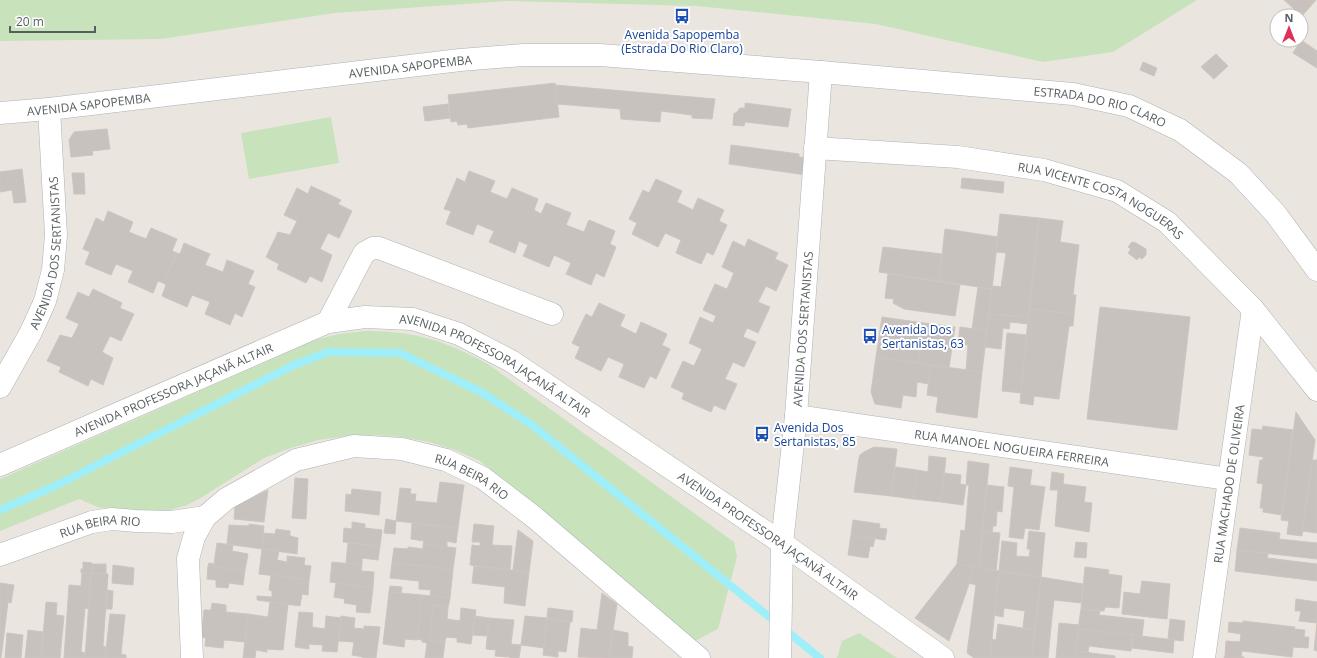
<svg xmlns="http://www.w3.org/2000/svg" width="1317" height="658" font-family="'Open Sans',sans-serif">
  <rect width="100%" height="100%" fill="#ebe5df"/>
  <!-- green -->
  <path fill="#c8e2bc" d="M0,0H1197L1113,52L1043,62L876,24L697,6L507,1L335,13L161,39L0,41Z
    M331,117L339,163L249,179L241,133Z
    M364,331C414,331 444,340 488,364L734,542L737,557L718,629L693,642L480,461L455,450L429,442L402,437L375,435L346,436L318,440L291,448L264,458L199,499L187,505L170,510L152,512L100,508L79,499L0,531V479L315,340L339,334Z
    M859,633L897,658H837L842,641Z"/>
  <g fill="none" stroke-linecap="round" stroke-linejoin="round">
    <!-- stream -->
    <path stroke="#9feffb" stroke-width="8" d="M0,510L53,487L292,366L328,352L400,353L481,392L532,425L820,658"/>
  </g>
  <!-- building -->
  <path fill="#c8c2bf" stroke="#cfc4be" d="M1284,0H1316L1302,16Z
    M1301,40L1317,51V68L1293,53Z
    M1216,54L1228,66L1214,79L1201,67Z
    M1143,62L1157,68L1154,76L1140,70Z
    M555,83L559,117L468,128L467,124L458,125L457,121L451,122L448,95Z
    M555,85L715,99L712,119L692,118V115L661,111L660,122L621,119L620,109L557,104Z
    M745,103L791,109L788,127L745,122L744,126L733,125L734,113H736L740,108H745Z
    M448,104L450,118L425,121L423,107Z
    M107,129L110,149L92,151L93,155L71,157L69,140L74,132Z
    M731,145L799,154V157L808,158L806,175L729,164Z
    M22,169L26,202L14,203L12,190L0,192V172Z
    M469,171L495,181L490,192L507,199L512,188L538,199L534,210L541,214L546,203L571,213L566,225L584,232L589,220L615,231L610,244L616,247L604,277L596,273L591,285L566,274L571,263L554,255L549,267L523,256L528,245L519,241L515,253L489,242L494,231L477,224L473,235L446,224L451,211L444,209L457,178L465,182Z
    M72,173H84L85,194H74Z
    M962,178L1004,182L1003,193L961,188Z
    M656,179L682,191L677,202L693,210L698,198L724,210L719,221L727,225L713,255L707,252L701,264L676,253L681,240L665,233L658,247L632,234L637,223L629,219L643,190L649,193Z
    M311,186L341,200L338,204L352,211L339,238L328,233L320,249L332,255L322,282L310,276L306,283L277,269L279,264L266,257L278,232L290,235L297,221L284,215L297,188L308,194Z
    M108,211L133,222L129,232L146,239L151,228L177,239L172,251L177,253L163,283L158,281L153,293L128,282L133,271L116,264L111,275L85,264L90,252L83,249L96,218L104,222Z
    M1000,214L1039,218L1029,317L989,314L992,286L1001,287L1006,253L996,252Z
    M1039,218L1063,221L1060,242L1079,245L1073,295H1076L1074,314L1029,309Z
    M945,229L998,237L992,289L939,281Z
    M748,239L778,253L775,259L788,265L776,291L766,286L758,302L770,307L758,333L747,328L743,337L756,342L744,367L733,362L725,379L737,384L725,410L714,405L711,412L682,399L684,393L671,387L683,361L694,366L702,349L689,343L700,317L713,323L716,316L703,310L715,284L727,289L734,273L722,267L733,241L745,247Z
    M1132,242L1136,243L1146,249V255L1142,259L1139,257L1137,260L1128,253L1131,249L1128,247Z
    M184,243L210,254L205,265L223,272L227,260L254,271L248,284L255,287L242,317L235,313L230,325L205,314L210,302L192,295L187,307L162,296L166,285L163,283L177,253L180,254Z
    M883,247L942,254L939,281L879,272Z
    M888,274L960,285L955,316L904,309L893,303L894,299L885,298Z
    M978,287L992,289L987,331L972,329Z
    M93,289L122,303L120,308L134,314L121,341L110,336L102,352L113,358L103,385L91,379L88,386L59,372L61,367L47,361L60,335L72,338L79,324L66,318L78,292L89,297Z
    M599,303L625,315L620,326L636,334L641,322L667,334L662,345L670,349L656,379L650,376L644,388L619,377L624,364L608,357L601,371L575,358L580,347L572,343L586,314L592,317Z
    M1100,307L1190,317L1177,430L1087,419Z
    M1029,309L1074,314L1073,326H1069L1059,399L1034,396L1033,405L1020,403Z
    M989,314L1029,317L1028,324L1010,322L1009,329L1003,328L1001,349L985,347Z
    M882,317L924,323L919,363L876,357Z
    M924,323L955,327L949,368L919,363Z
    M960,327L987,331L982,372L966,370L968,345L958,344Z
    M1007,333L1027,335L1021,393L1002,391Z
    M876,357L931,365L929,384L917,382L916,397L903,395L901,408L875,404L871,392Z
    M931,365L982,372L977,418L936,412L938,397L927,395Z
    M1296,412L1315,440L1302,536L1287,534L1289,521L1281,520Z
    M1263,426L1293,430L1282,515L1263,512V508H1260L1263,484L1257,483L1260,460H1263V457L1249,455L1252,429L1262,430Z
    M874,447L897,449L891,496L854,492L859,458L860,455L864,452Z
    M929,456L946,458L941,502L913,499L917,470L928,472Z
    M1312,460H1317V533L1302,531Z
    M968,461L989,464L979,568L957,564L961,530L965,531L969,485H966Z
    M895,467L917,470L913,499L891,496Z
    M1010,467L1032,470L1030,485L1045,487L1039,530L1025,528L1023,539L1009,537L1014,487L1008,486Z
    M1052,472L1064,474L1063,484L1086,487L1084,502L1092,503L1089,532L1055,526L1058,490H1050Z
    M944,473L961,475L960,484L966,485L963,505L941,502Z
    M295,478L308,479L306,519L292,518Z
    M440,482L464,485L458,528L396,521L400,488L411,489L410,494H416L415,501L437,503Z
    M987,485L1004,487L1002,512L997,511L996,526H993L992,532L982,531Z
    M352,489L381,492L379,515L345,511L346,494L351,495Z
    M268,490L264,522L234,519L235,506Z
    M386,519L396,521L395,534L384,533Z
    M853,520L880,524L879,528L887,529L885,540L851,535Z
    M352,522L365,524V528L382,530L380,546L343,542L344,528L352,529Z
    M412,523L458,528L456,543L447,541V547L423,544L424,541L411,539Z
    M249,524L264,526L262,549L227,544L229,525L249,526Z
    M474,524L494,526L492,545L512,546L510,570L470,565L472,545L480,546V542H472Z
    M1240,528L1280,533L1279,539L1317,543V559L1237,550Z
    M276,529L290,531V536L298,538L297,554L262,549L263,533L275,534Z
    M518,530L533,541L529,572L513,570Z
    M982,531L1000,533L996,571L979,568Z
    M1029,531L1045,533L1041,577L999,571L1002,541L1017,543L1016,556L1029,557L1030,549H1027Z
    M851,535L875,538L873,547L870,546L868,558L848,555Z
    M1076,542L1087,543L1086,558L1074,557Z
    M217,543L233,545L232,551L248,554L245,570L208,566L209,563L214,564Z
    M348,543L380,546L378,560L362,558V565L346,563Z
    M423,544L456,548L453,569L392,563L394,548L408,549V547L423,549Z
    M262,549L279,551L277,560L287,562V556L305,558L304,565L311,566L309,580L259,574Z
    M1237,550L1268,554L1267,558L1317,564V581L1235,571Z
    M83,562L92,563L91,573H81V569H83Z
    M332,562L362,565L361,571L374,572L373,588L330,582Z
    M392,563L453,569L450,598L430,596L431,590L419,589V581L390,578Z
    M92,564H106V574L91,573Z
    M957,564L975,567L949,641L915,618Z
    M113,565L134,568L133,585L112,583Z
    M208,566L245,570L243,585L229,583L228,588L216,587V580L207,579Z
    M474,566L529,572L525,606L504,603L505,587L472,583Z
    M975,567L999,571L990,658H974L967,653L976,585L969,583Z
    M1085,567L1109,570L1108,574L1122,576L1119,608L1105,607L1104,611L1081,609Z
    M999,571L1041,577L1035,630L1023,627L1025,611L1004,608L1003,617L994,615Z
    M82,573H91L89,609L85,608L81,652L85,653V658H64L69,585L81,586Z
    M91,573L108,574L103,646L106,647L105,658H85Z
    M271,575L309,580L308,595L302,594L300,606L257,600V596L272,597V591L269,590Z
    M1041,577L1083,584L1081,603L1054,600L1052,617L1036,615Z
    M1142,581L1170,584L1167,619L1122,614L1124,592L1140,594Z
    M0,583L14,585L11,603L8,602L1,658H0Z
    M336,583L373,588L370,613L356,612L357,605L344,603L345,599L334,597Z
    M390,586L402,587L401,593L389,592Z
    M107,590L113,591L112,609H106Z
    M389,592L422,595L417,640L405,639L404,647L383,644Z
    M602,593L617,604L609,658L578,657L581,628L597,630Z
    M422,595L450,598L448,607L433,605L430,641L445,642L443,658H425L427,643L422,642V640L417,639Z
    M1296,599L1317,602V623L1299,621L1301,611H1295Z
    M46,602L57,603L56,615L64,616L60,658H41Z
    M270,602L288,604L283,650L267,649V652L256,650L255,658H243L248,614L268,617Z
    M212,603L226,605V612L248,614L245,642L224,640L223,648L205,646L206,638L201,637L204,610H211Z
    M433,605L448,607L447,619L460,621L461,608L476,610L471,644L457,642V638L446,637L445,642L430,641Z
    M548,608L573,611L572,622L547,618Z
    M1081,609L1100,611L1099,615L1144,620L1142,636L1078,629Z
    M299,612L313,613L312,627L325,629L326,616L341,618L337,652L322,651L323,645L309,644V649L295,647Z
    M110,614L125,615L121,654L126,655V658H105Z
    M1036,615L1052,617L1048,658H1032Z
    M341,616L355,618L354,628L364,629V626L380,627L376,658H363V657L352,655L354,642L338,641Z
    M475,616L489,618L487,636L473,635Z
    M525,616L547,618L544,648L521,645Z
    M489,618L514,620L511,644L521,645L519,658H510V657L495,656L496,650L486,649Z
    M547,618L570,622L566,652L558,651V657L543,655Z
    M1170,619L1185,621L1183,641L1168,639Z
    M1243,621L1295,627L1294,629L1305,630L1304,637H1309L1308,648L1293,647L1292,657L1242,651L1241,657L1225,656L1226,641L1240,642L1241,634L1228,632L1229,622L1243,623Z
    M1059,623L1079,625L1075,658H1056Z
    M1317,623V651L1314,650Z
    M998,624L1035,630L1032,658H990L992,639L996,640Z
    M1078,629L1133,635L1131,651L1089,646L1088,652L1076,651Z
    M28,630L43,632L41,658H25Z
    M613,630L628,633V646L633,647L632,658H609Z
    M7,633L23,635L21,658H5Z
    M1133,635L1174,640L1173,653L1132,648Z
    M1076,651L1115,656V658H1075Z
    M1225,656L1244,657V658H1224Z"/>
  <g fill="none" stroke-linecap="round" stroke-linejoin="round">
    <defs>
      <g id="street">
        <path id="s1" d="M815,148L958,157L1044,170L1117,191L1167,222L1253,309L1317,390"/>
        <path d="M328,322L364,253L373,248H379L552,314"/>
        <path id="s2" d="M0,387L31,332L45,301L53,270L56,235L49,109"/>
        <path id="s3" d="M796,416L1228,479"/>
        <path id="s4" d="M0,465L328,322L365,317L413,319L459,334L511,361L782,543L943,658"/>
        <path id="s5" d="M0,555L92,522L112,519L136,521L172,522L205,517"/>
        <path id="s6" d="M192,658L188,559L194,537L205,517L226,499L296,460L354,446L402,449L446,460L483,478L534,517L699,658"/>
        <path id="s7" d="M1204,658L1253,309"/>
      </g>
      <g id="secondary">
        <path id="s8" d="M0,113L49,109L460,60L523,55H600L821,72L1073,94L1129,106L1180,130L1238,173L1275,213L1317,270"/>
        <path id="s9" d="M780,658L782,543L796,416L821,72"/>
      </g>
    </defs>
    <!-- street casing -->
    <use href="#street" stroke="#adb2b5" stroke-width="23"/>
    <!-- secondary casing -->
    <use href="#secondary" stroke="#acb2b5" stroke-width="23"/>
    <!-- street -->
    <use href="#street" stroke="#fff" stroke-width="22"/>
    <!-- secondary -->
    <use href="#secondary" stroke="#fff" stroke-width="22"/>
  </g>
  <!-- icons -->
  <defs>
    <symbol id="bus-bare" viewBox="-9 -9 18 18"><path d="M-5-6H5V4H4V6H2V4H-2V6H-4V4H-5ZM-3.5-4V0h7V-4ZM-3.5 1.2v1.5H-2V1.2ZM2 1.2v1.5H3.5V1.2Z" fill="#1a4fb4" stroke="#fff" stroke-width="2.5" paint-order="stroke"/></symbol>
  </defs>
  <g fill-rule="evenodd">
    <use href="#bus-bare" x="671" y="5" width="22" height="22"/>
    <use href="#bus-bare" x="859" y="325" width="22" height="22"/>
    <use href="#bus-bare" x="751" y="423" width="22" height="22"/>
  </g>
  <g text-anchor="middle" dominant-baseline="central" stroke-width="4" stroke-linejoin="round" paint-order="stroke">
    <!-- transit labels -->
    <g font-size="12" fill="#164399" stroke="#fff" text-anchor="start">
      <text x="682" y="34" text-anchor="middle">Avenida Sapopemba<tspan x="682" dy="14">(Estrada Do Rio Claro)</tspan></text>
      <text x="882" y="329">Avenida Dos<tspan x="882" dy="14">Sertanistas, 63</tspan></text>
      <text x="774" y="427">Avenida Dos<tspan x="774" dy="14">Sertanistas, 85</tspan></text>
    </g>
    <!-- street labels -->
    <g font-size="12" fill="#585e60" stroke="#fff">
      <text stroke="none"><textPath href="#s8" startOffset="413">AVENIDA SAPOPEMBA</textPath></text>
      <text stroke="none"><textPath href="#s8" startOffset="89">AVENIDA SAPOPEMBA</textPath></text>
      <text stroke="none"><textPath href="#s8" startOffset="1107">ESTRADA DO RIO CLARO</textPath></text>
      <text stroke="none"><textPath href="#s1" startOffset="295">RUA VICENTE COSTA NOGUERAS</textPath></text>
      <text stroke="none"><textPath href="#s2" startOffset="145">AVENIDA DOS SERTANISTAS</textPath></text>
      <text stroke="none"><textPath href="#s9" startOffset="330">AVENIDA DOS SERTANISTAS</textPath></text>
      <text stroke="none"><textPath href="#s4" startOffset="537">AVENIDA PROFESSORA JAÇANÃ ALTAIR</textPath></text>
      <text stroke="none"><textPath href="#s4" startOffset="189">AVENIDA PROFESSORA JAÇANÃ ALTAIR</textPath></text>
      <text stroke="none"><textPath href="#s3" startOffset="218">RUA MANOEL NOGUEIRA FERREIRA</textPath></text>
      <text stroke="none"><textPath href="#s6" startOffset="436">RUA BEIRA RIO</textPath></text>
      <text stroke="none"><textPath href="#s7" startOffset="176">RUA MACHADO DE OLIVEIRA</textPath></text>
      <text stroke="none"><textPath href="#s5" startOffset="105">RUA BEIRA RIO</textPath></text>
      <text stroke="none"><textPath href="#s4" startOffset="861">AVENIDA PROFESSORA JAÇANÃ ALTAIR</textPath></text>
    </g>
  </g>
  <!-- north arrow -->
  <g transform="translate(1289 28)"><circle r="19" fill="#ffffff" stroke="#bcbfbf"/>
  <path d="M0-3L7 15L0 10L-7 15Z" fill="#e03058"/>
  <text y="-6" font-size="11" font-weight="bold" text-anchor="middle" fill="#585e60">N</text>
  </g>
  <!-- scale -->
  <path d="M10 26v6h85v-6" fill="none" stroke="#585e60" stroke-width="2"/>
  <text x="16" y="26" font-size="12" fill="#585e60" stroke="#ffffff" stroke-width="3" paint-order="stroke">20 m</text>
</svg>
